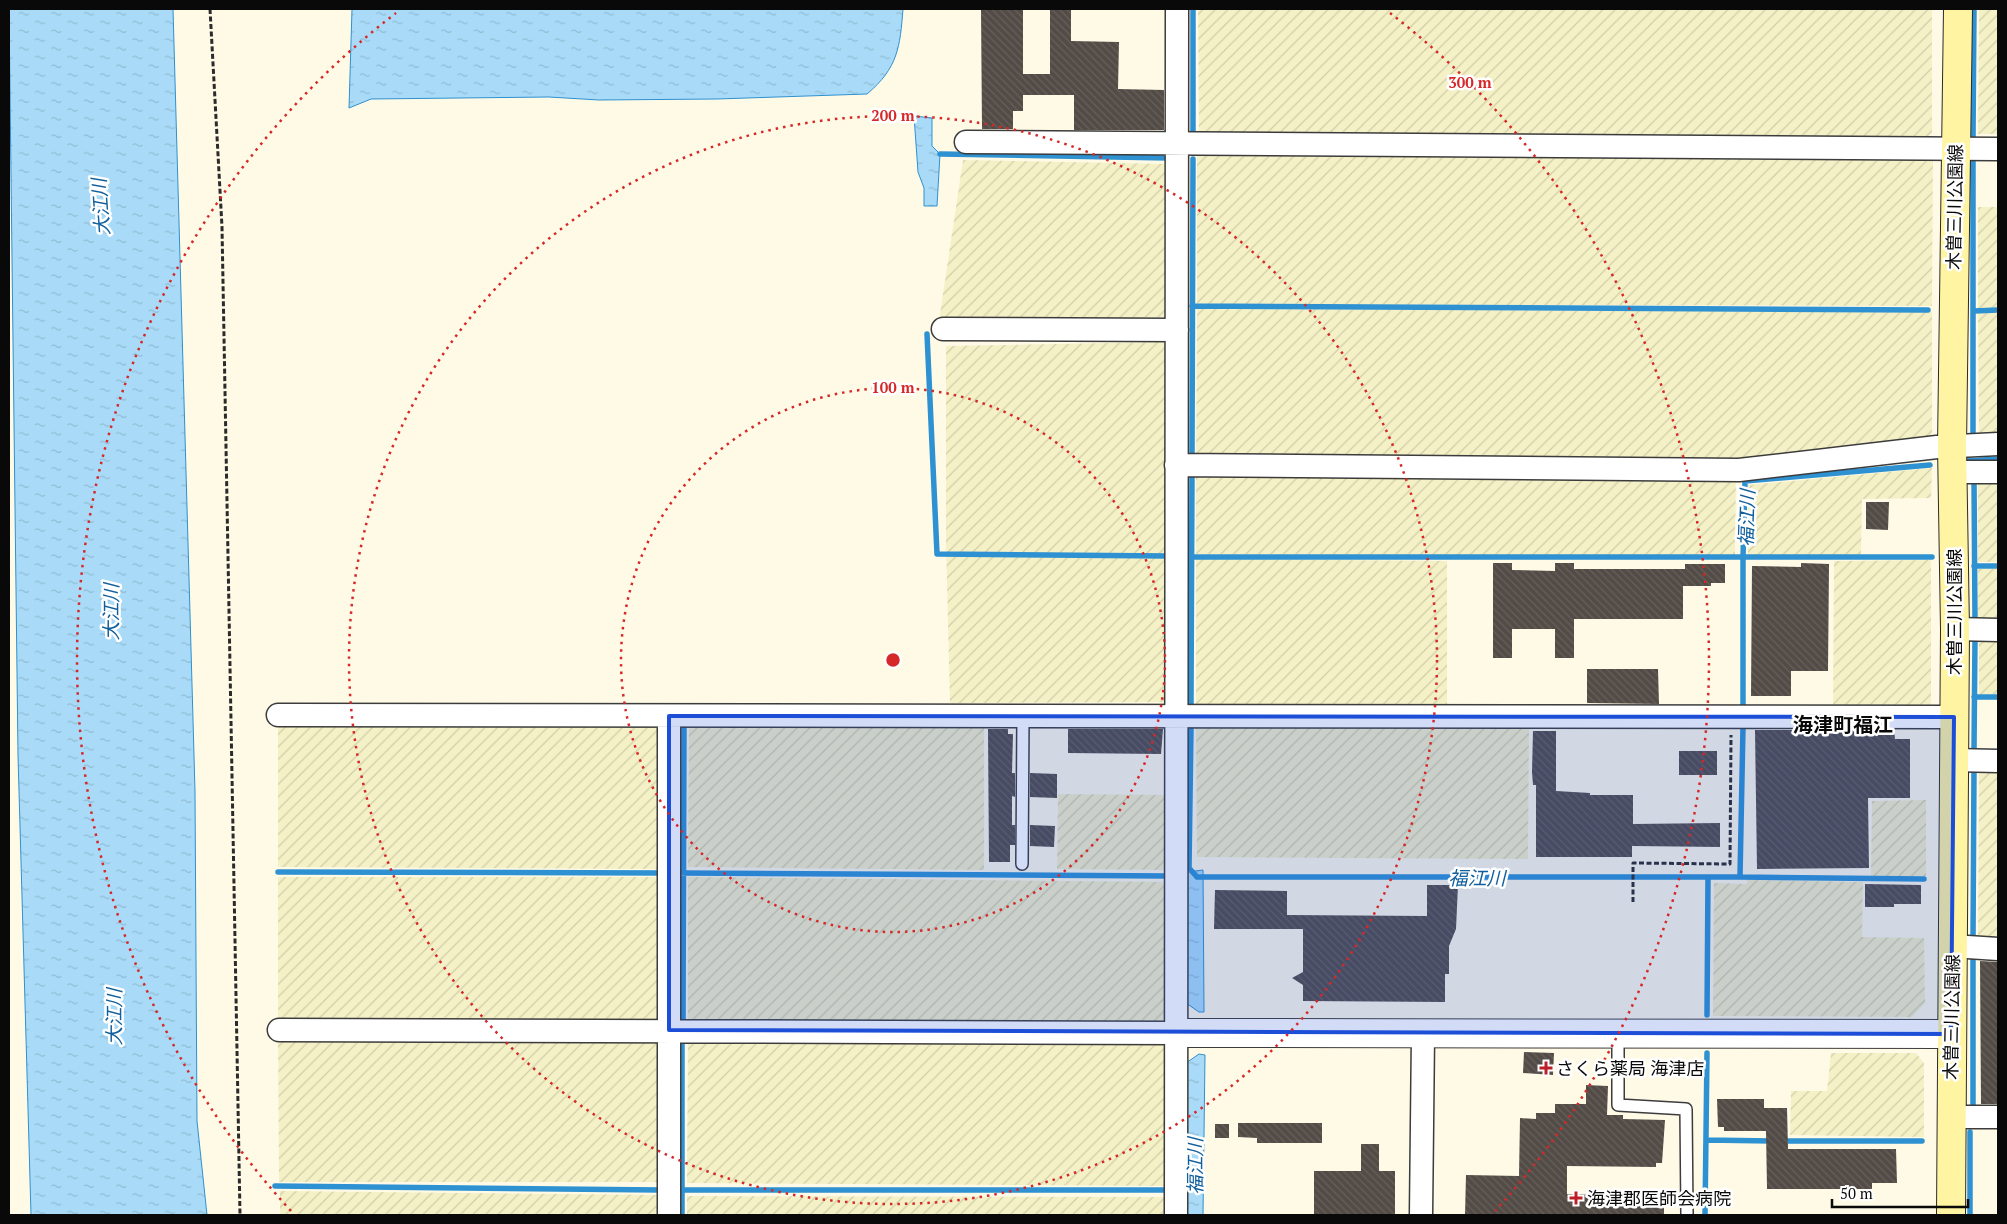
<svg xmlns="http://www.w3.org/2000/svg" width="2007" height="1224" font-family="'PT Serif','Noto Sans JP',serif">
  <defs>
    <pattern id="farmland-furrows" width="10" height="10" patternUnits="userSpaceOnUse" patternTransform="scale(1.25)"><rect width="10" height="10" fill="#f5f1c6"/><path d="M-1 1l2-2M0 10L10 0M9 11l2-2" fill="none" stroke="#d1cda9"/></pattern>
    <pattern id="water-ripples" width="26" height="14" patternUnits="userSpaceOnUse" patternTransform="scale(1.25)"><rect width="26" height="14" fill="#a9dbf8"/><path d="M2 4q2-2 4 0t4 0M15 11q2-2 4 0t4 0" fill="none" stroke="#90bbd3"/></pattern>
    <pattern id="building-back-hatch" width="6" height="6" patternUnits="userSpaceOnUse" patternTransform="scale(1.25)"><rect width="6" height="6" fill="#524b46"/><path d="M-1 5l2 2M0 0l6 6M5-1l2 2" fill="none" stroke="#66605c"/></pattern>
  </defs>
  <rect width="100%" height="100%" fill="#fffae6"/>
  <!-- farmland -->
  <path fill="url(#farmland-furrows)" d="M1198,9H1932V133L1926,139L1199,137Z
    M1979,9H1998V134H1978Z
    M1197,151L1925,153L1933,160L1932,306L1197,304Z
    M963,160L1170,164L1169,317L939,321Z
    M1978,207H1998V309H1978Z
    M1197,309L1932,312V435L1926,443L1737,463L1196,459Z
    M1978,313H1998V435H1979Z
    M1167,342L1165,702L950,703L946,543V346Z
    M1932,468L1931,498L1862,499L1861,555L1748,556V485Z
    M1196,470L1736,474L1735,556L1196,554Z
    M1978,476H1998V562H1978Z
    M1196,559L1447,561V710L1196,709Z
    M1931,560V704L1925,710H1833L1834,561Z
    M1978,569H1998V624L1978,622Z
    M1998,635V694L1979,695V637Z
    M659,720L663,869L278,867V722Z
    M689,722L984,723V870L688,867Z
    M1196,722L1529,724L1528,859L1197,857Z
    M1979,767L1998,768V938H1978Z
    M1058,794L1168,795L1167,870L1057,869Z
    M1926,800V876H1871L1872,801Z
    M278,877H663L662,1021L278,1024Z
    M688,877L1169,882L1168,1025L688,1024Z
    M1747,880L1863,882L1862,937L1924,938L1925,1003L1912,1017L1713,1016L1714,883L1747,884Z
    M278,1033L662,1039L661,1182H279Z
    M688,1038H1166L1167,1186L687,1183Z
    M1831,1053H1916L1924,1063V1137L1790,1135L1791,1091H1827Z
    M280,1191L661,1195V1215H280Z
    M687,1196L1167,1197V1215H687Z"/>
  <!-- water -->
  <path fill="url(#water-ripples)" stroke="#2e91d1" d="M9,9H173L195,791L197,1121L207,1215H31L18,755Z
    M352,9H903C900,47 898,68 867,94L717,99L599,100L549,97L371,99L349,108Z
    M914,116L932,118V146L940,154L937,206H924V188L918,172Z
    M1203,870L1204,1012H1199L1186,1003L1187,872Z
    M1199,1054L1205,1055L1203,1215H1186V1063Z"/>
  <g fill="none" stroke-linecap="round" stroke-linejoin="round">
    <!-- stream -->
    <path stroke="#2e91d1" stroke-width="5.5" d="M1193,9V136
      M1973,140L1974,9
      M940,154L1168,158
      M1192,306L1928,310
      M1974,311L1998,310
      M927,334L937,554L1168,556
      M1973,435V157
      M1192,457L1193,159
      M1966,461L1998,459
      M1974,479L1975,621
      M1186,557H1932
      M1974,566H1998
      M1974,697H1998
      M1191,707L1192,473
      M1743,709V558L1745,481L1930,465
      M1191,728L1189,868L1197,877
      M1974,750L1975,638
      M278,872L662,873
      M679,873L1167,876
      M1197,877H1740L1743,727
      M1740,877L1924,879
      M1973,941L1974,768
      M1707,1015L1708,877
      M683,1023L684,726
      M1973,1105V956
      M1970,1132V1215
      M1706,1140L1772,1141
      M1782,1141H1922
      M275,1186L660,1190
      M677,1190H1165
      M682,1215V1039
      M1705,1215L1707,1053"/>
  </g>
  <!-- building -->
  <path fill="url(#building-back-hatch)" d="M981,9H1023V74H1050V9H1071V41L1119,42L1118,89L1164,90V130H1074V95H1023V111H1013V129H982Z
    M1866,502H1889L1888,530L1866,529Z
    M1493,563H1512V570L1555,571V563H1574V569H1685V564H1725V583H1711V586H1683V619H1574V658H1555V629H1512V658H1493Z
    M1801,563L1829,564L1828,671H1791V696H1751L1752,566L1801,567Z
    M1587,669H1658L1659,704L1587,703Z
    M988,729H1008V734H1013L1012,773H1015V797L1012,796V825H1015V845H1010V862H989Z
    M1068,729H1163L1161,754L1068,753Z
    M1755,730H1894L1895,739H1910V798H1868L1869,868L1757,869Z
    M1533,731H1556V791L1590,793V795H1633V824L1720,823V847L1632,846V857H1536V785H1533L1532,772Z
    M1679,751H1717V775H1679Z
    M1030,773L1057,774V798L1030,797Z
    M1030,825L1055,826L1054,847L1030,846Z
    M1865,884L1921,885V904H1894V907H1865Z
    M1427,885H1458L1456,929L1449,946V974H1445V1002L1303,1001V985L1292,978L1303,972V929H1214L1215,890L1287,891V915L1427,916Z
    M1980,961L1998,962V1104H1981Z
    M1524,1052L1554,1053L1553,1075L1523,1073Z
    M1586,1085L1608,1086L1607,1115H1623V1119L1665,1120L1662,1163H1656V1167L1567,1166V1194L1664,1196V1215H1465L1466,1175L1519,1176L1520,1118L1536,1119V1113H1555V1104H1586Z
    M1717,1099H1764V1108H1787L1788,1149H1896L1897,1183H1872V1189H1767L1766,1131H1724V1127H1718Z
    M1238,1123H1322V1143H1257V1138L1238,1137Z
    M1215,1124H1229V1138H1215Z
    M1361,1144H1379V1171H1395V1215H1314V1171H1361Z"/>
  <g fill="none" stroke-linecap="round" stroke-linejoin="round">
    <defs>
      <path id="service" d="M1022,864L1023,715
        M1618,1034V1105L1686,1109L1687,1215"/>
      <path id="minor" d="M966,142L1998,149
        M943,329L1177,330
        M1176,465L1739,470L1937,447L1998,444
        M1953,472H1998
        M1955,629L1998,630
        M278,715L1954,717
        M1953,760L1998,761
        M1952,946L1998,949
        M279,1030L1176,1033
        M1950,1117H1998
        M669,1215V716
        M1176,1215L1177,9
        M1421,1215L1423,1034"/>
      <path id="tertiary" d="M1176,1033L1951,1034"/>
      <path id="secondary" d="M1951,1215L1955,629L1952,446L1958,9"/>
    </defs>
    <!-- service casing -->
    <use href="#service" stroke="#3c3c3c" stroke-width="14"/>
    <!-- minor casing -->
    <use href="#minor" stroke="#3c3c3c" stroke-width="25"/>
    <!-- tertiary casing -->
    <use href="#tertiary" stroke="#3c3c3c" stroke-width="30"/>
    <!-- secondary casing -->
    <use href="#secondary" stroke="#2b2b2b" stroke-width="30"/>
    <!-- path -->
    <path stroke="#2b2b2b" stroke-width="3" stroke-dasharray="5 2.5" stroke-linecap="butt" d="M210,9L222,227L240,1215
      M1633,902V863L1730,864L1731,735"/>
    <!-- service -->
    <use href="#service" stroke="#fff" stroke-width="11"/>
    <!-- minor -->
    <use href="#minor" stroke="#fff" stroke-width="22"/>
    <!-- tertiary -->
    <use href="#tertiary" stroke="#fff" stroke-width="28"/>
    <!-- secondary -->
    <use href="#secondary" stroke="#fff4a1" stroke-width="28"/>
  </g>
  <!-- marked area -->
  <path fill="#1d4ed8" fill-opacity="0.2" stroke="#1d4ed8" stroke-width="4" stroke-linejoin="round" d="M669,716L1954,717L1951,1034L669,1030Z"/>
  <!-- distance rings -->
  <g fill="none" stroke="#d62828" stroke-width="2.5" stroke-dasharray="2.5 5">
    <circle cx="893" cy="660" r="272"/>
    <circle cx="893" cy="660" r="544"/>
    <path d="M291 1211A816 816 0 0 1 396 13M1390 13A816 816 0 0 1 1495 1211"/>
  </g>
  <!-- markers -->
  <g fill="#bc1f27" stroke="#fff" stroke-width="2">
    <path d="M1543.5 1060.5h5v5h5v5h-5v5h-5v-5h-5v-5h5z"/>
    <path d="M1573.5 1190.5h5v5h5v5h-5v5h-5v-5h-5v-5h5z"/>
  </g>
  <g text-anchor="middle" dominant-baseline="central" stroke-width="5" stroke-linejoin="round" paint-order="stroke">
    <!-- street labels -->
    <g font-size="18" fill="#090909" stroke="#fff">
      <text transform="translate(1954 207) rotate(-89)">木曽三川公園線</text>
      <text transform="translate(1954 612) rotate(-90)">木曽三川公園線</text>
      <text transform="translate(1951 1017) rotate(-89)">木曽三川公園線</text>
    </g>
    <!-- poi labels -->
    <g font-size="18" fill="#090909" stroke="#fff" text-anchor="start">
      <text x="1556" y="1068">さくら薬局 海津店</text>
      <text x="1587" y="1198">海津郡医師会病院</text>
    </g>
    <!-- water labels -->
    <g font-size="19" font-style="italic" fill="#11609d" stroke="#fff">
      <text transform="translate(100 207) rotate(-94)">大江川</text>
      <text transform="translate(1746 518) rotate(-88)">福江川</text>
      <text transform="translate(110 612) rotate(-90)">大江川</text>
      <text x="1477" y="877">福江川</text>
      <text transform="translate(113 1017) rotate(-90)">大江川</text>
      <text transform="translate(1194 1166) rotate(-90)">福江川</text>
    </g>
    <!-- quarter labels -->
    <g font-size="20" font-weight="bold" fill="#090909" stroke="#fff">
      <text x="1843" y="724">海津町福江</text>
    </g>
  </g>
  <circle cx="893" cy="660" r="8" fill="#d62828" stroke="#fff" stroke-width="2.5"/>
  <g font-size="15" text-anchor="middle" font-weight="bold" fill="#d62828" stroke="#fff" stroke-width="5" stroke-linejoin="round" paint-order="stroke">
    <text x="1470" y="88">300 m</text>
    <text x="893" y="121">200 m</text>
    <text x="893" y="393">100 m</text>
  </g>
  <!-- border -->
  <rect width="2007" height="1224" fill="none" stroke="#090909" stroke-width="20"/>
  <!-- scale -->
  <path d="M1832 1199v8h136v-8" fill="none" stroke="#090909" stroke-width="2.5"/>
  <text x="1840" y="1199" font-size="15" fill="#090909" stroke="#ffffff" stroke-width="4" paint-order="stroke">50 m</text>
</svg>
